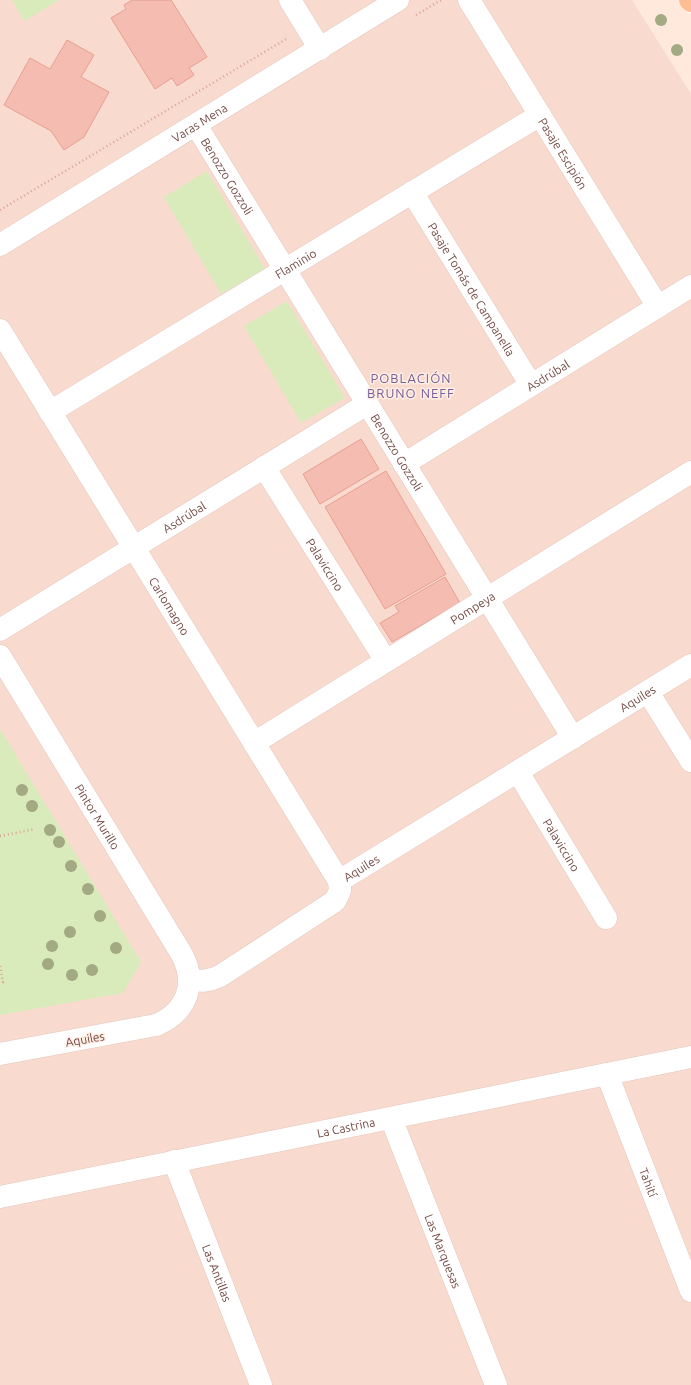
<svg xmlns="http://www.w3.org/2000/svg" width="691" height="1385" font-family="Ubuntu,sans-serif">
  <rect width="100%" height="100%" fill="#fee9dc"/>
  <!-- residential -->
  <path fill="#f8dbce" d="M0,0H632L691,94V1385H0Z"/>
  <!-- green -->
  <path fill="#daebbb" d="M12,0H59L24,21Z
    M207,171L265,269L221,294L164,197Z
    M287,301L345,398L301,423L244,326Z
    M0,729L141,962L123,993L0,1015Z"/>
  <!-- building -->
  <path fill="#f5bdb2" stroke="#e89e92" d="M132,0H171L207,57L189,68L194,75L177,86L172,78L155,89L111,18L126,9L124,5Z
    M67,40L94,55L81,77L109,92L84,137L64,150L51,131L4,105L30,58L50,69Z
    M361,439L379,469L320,504L303,474Z
    M386,471L446,574L385,609L325,507Z
    M445,577L460,603L392,642L380,623L399,612L395,606Z"/>
  <g fill="none" stroke-linecap="round" stroke-linejoin="round">
    <defs>
      <g id="minor">
        <path d="M290,0L320,49"/>
        <path id="s1" d="M469,0L658,307"/>
        <path id="s2" d="M196,125L573,738"/>
        <path id="s3" d="M412,192L531,385"/>
        <path id="s4" d="M0,245L398,0"/>
        <path id="s5" d="M0,330L339,881L340,891L335,901L220,976C209,981 201,982 190,979"/>
        <path id="s6" d="M50,412L540,115"/>
        <path id="s7" d="M404,464L691,286"/>
        <path id="s8" d="M264,467L386,661"/>
        <path id="s9" d="M0,630L367,404"/>
        <path id="s10" d="M0,656L181,953C198,983 187,1012 156,1025L0,1054"/>
        <path d="M648,692L691,761"/>
        <path id="s11" d="M254,743L691,472"/>
        <path id="s12" d="M518,772L606,918"/>
        <path id="s13" d="M339,881L691,665"/>
        <path id="s14" d="M607,1074L691,1291"/>
        <path id="s15" d="M391,1118L496,1385"/>
        <path id="s16" d="M174,1161L261,1385"/>
        <path id="s17" d="M0,1197L691,1057"/>
      </g>
      <path id="major" d="M690,0L691,1"/>
    </defs>
    <!-- minor casing -->
    <use href="#minor" stroke="#e4c5bc" stroke-width="23"/>
    <!-- major casing -->
    <use href="#major" stroke="#fff" stroke-width="23"/>
    <!-- path -->
    <path stroke="#d9a196" stroke-width="2.5" stroke-dasharray="1 3" stroke-linecap="butt" d="M416,15L441,0
      M0,210L288,38
      M0,836L35,829
      M0,966L3,982L0,983"/>
    <!-- minor -->
    <use href="#minor" stroke="#fff" stroke-width="22"/>
    <!-- major -->
    <use href="#major" stroke="#ffbd92" stroke-width="22"/>
  </g>
  <!-- trees -->
  <g fill="#a3a982">
    <circle cx="661" cy="20" r="6"/>
    <circle cx="677" cy="50" r="6"/>
    <circle cx="22" cy="790" r="6"/>
    <circle cx="32" cy="806" r="6"/>
    <circle cx="50" cy="830" r="6"/>
    <circle cx="59" cy="842" r="6"/>
    <circle cx="71" cy="866" r="6"/>
    <circle cx="88" cy="889" r="6"/>
    <circle cx="100" cy="916" r="6"/>
    <circle cx="70" cy="932" r="6"/>
    <circle cx="52" cy="946" r="6"/>
    <circle cx="116" cy="948" r="6"/>
    <circle cx="48" cy="964" r="6"/>
    <circle cx="92" cy="970" r="6"/>
    <circle cx="72" cy="975" r="6"/>
  </g>
  <g text-anchor="middle" dominant-baseline="central" stroke-width="3" stroke-linejoin="round" paint-order="stroke">
    <!-- street labels -->
    <g font-size="12" fill="#744a44" stroke="#ffeee4">
      <text stroke="none"><textPath href="#s4" startOffset="234">Varas Mena</textPath></text>
      <text stroke="none"><textPath href="#s1" startOffset="180">Pasaje Escipión</textPath></text>
      <text stroke="none"><textPath href="#s2" startOffset="60">Benozzo Gozzoli</textPath></text>
      <text stroke="none"><textPath href="#s6" startOffset="287">Flaminio</textPath></text>
      <text stroke="none"><textPath href="#s3" startOffset="114">Pasaje Tomás de Campanella</textPath></text>
      <text stroke="none"><textPath href="#s7" startOffset="169">Asdrúbal</textPath></text>
      <text stroke="none"><textPath href="#s2" startOffset="384">Benozzo Gozzoli</textPath></text>
      <text stroke="none"><textPath href="#s9" startOffset="216">Asdrúbal</textPath></text>
      <text stroke="none"><textPath href="#s8" startOffset="115">Palaviccino</textPath></text>
      <text stroke="none"><textPath href="#s5" startOffset="324">Carlomagno</textPath></text>
      <text stroke="none"><textPath href="#s11" startOffset="257">Pompeya</textPath></text>
      <text stroke="none"><textPath href="#s13" startOffset="350">Aquiles</textPath></text>
      <text stroke="none"><textPath href="#s10" startOffset="188">Pintor Murillo</textPath></text>
      <text stroke="none"><textPath href="#s12" startOffset="85">Palaviccino</textPath></text>
      <text stroke="none"><textPath href="#s13" startOffset="26">Aquiles</textPath></text>
      <text transform="translate(85 1039) rotate(-10)">Aquiles</text>
      <text stroke="none"><textPath href="#s17" startOffset="353">La Castrina</textPath></text>
      <text stroke="none"><textPath href="#s14" startOffset="116">Tahití</textPath></text>
      <text stroke="none"><textPath href="#s15" startOffset="143">Las Marquesas</textPath></text>
      <text stroke="none"><textPath href="#s16" startOffset="120">Las Antillas</textPath></text>
    </g>
    <!-- neighbourhood labels -->
    <g font-size="13" letter-spacing="1" fill="#775f98" stroke="#ffeee4">
      <text x="411" y="378">POBLACIÓN<tspan x="411" dy="15">BRUNO NEFF</tspan></text>
    </g>
  </g>
</svg>
